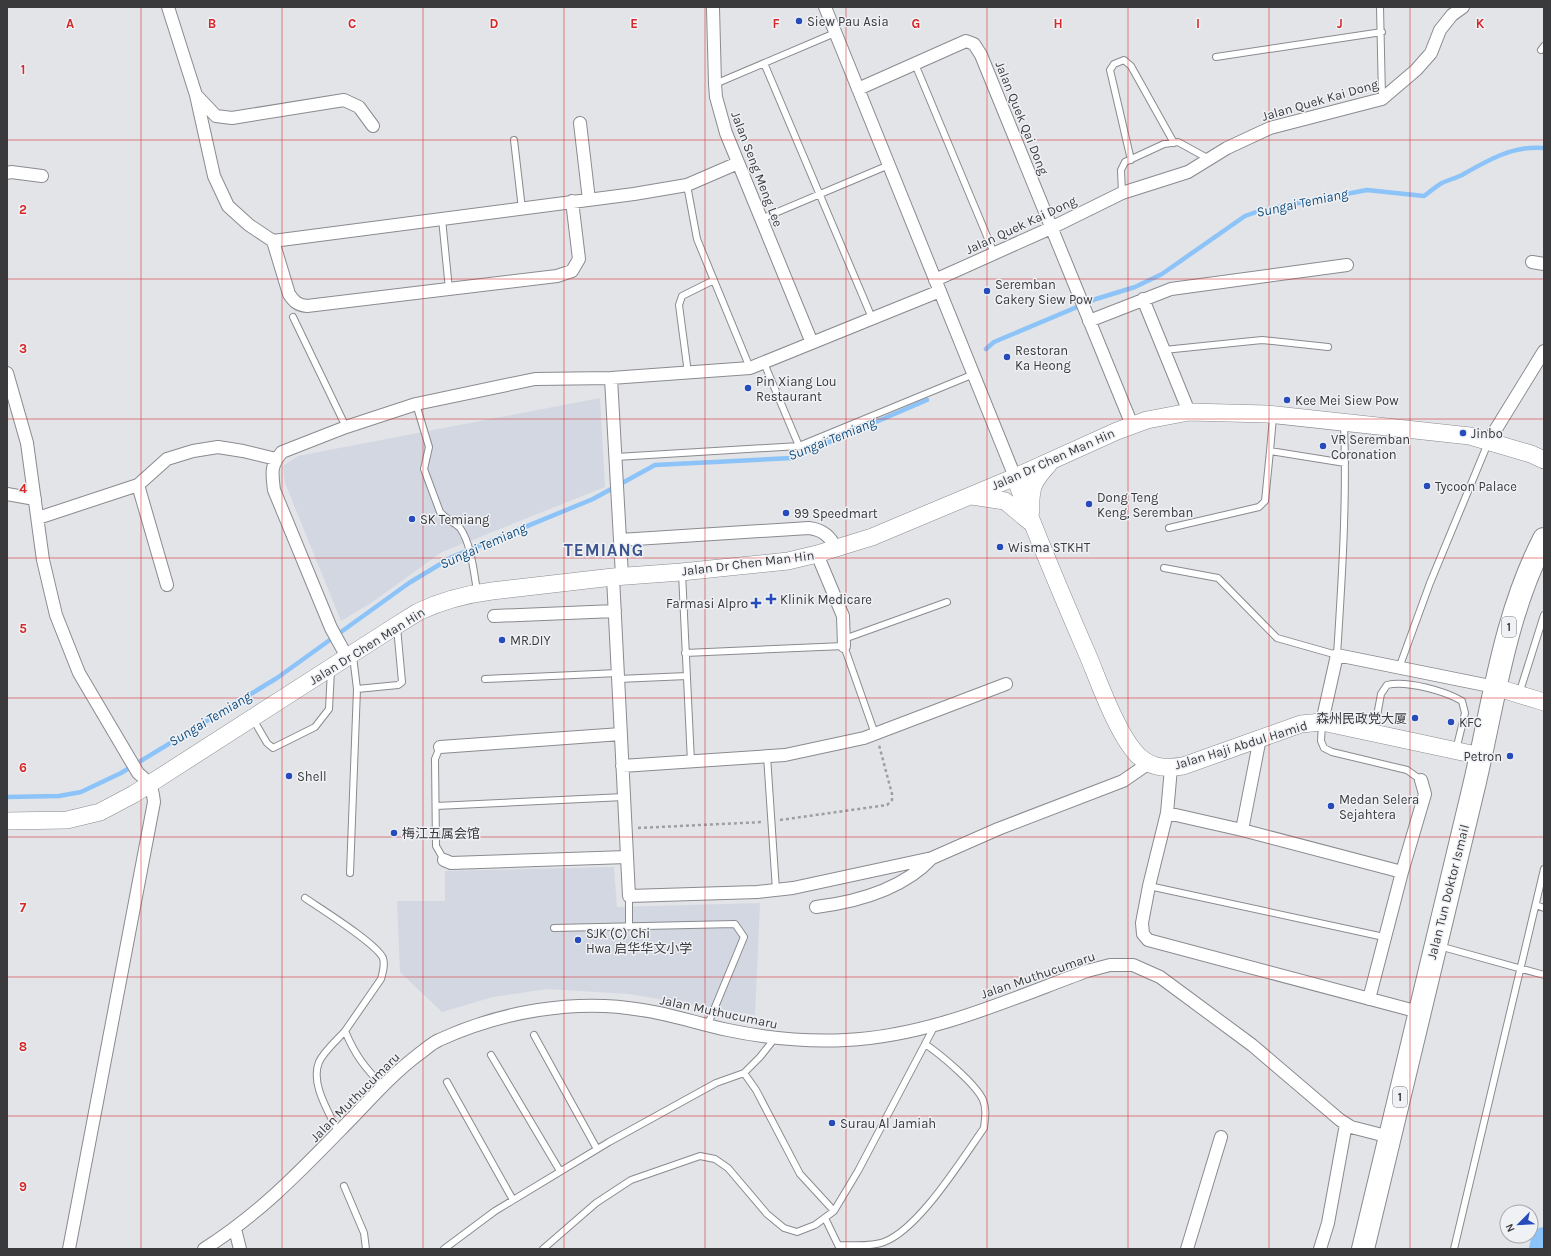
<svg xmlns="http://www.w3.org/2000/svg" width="1551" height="1256" font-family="Karla,'Noto Sans SC',sans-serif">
  <rect width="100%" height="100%" fill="#e2e4e8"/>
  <!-- built -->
  <path fill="#d2d7e2" d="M600,398L605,487L442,552L371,603L341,621L285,483L283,466L298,456Z
    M614,867L617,907L760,903L755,1015L629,994L548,989L493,997L442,1012L400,972L397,901H445V871Z"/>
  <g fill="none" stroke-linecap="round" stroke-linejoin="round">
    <!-- stream -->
    <path stroke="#8cc3f8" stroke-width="4.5" d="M986,349L994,342L1096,299L1135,287L1162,274L1245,216L1262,210L1367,190L1424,196C1430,192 1436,186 1442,183C1448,180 1456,178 1462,175C1488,160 1514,145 1544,148
      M7,797L59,796L81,792L121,773L277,678L409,583L452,557L593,499L655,465L792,458L927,400"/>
    <!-- river -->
    <path stroke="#8cc3f8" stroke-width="26" d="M1542,1249L1544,1240"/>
    <defs>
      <path id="lane" d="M1380,7L1382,97
        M1541,50L1544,46
        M1216,57L1382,32
        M764,63L872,318
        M915,64L994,253
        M715,84L835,33
        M514,140L522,209
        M1131,160L1110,70L1114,64L1124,60L1131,66L1174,143
        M687,185L697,239L750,368
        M1122,193L1121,170L1125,162L1164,144L1178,142L1209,159
        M442,219L449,289
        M761,219L889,165
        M293,317L346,427
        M1164,350L1262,340L1328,347
        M688,373L679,305L682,296L714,280
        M416,404L429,447L424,469L440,512C446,519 454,522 460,528C471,543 474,573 477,591
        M1273,417L1270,451L1345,463
        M799,446L974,374
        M616,457L799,446L764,363
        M1169,528L1259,507L1265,501L1270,451
        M1164,568L1218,578L1277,638L1337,655C1342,578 1347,501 1344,424
        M682,573L691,762
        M844,639L947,602
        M685,653L844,646L875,734
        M353,656L357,689L398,685L402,682L397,627
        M1399,668L1430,583L1488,443
        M485,679L618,673
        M618,679L687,676
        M1519,694L1544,615
        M253,719L267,743L273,748L315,727L329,709L331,670
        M1322,724L1321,741L1324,748L1332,752L1407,770L1421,780
        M1374,732L1381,694L1387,685C1406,680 1445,691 1462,701L1465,713L1456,750
        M440,747L435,759L436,846L444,860
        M767,756L776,890
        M436,806L624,797
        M350,873L357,689
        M1149,886L1384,937
        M629,896V925
        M305,898C321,909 376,943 383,958C385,965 383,972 381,979L345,1031C355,1055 365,1068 383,1086
        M1536,905L1544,908
        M554,928L735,924L744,937L708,1024
        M1439,946L1544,975
        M534,1035L597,1149
        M491,1055L560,1171
        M744,1073L756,1090L800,1174L834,1211
        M447,1082L513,1200
        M338,1132C329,1112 310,1084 319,1062C324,1051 337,1040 345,1031
        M344,1186L364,1233L366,1249
        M825,1218L840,1249
        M838,1245C852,1245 871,1247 884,1242C919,1229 962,1159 984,1128C985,1118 987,1110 983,1100C976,1084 940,1054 925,1044
        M444,1249L495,1211L609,1142L716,1083L744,1073L760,1057L775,1038
        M543,1249L596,1203L631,1180L700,1156L715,1159L728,1168L767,1214L784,1228L797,1232L815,1225L834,1211L858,1171L934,1027
        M1454,1249L1544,869"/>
      <path id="street" d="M168,7L196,95L214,176L228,206L249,225L273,241L634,194L687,185L738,163
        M825,7L1015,477
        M713,8L715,84L716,97L726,133L812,343
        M858,89L966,41L974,44L981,55L1132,425
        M197,96L216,116L232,118L344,100L359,107L373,126
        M580,123L589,200
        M7,173L11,172L42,176
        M273,241L289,294C294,302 298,305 307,306L557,276L572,271L579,259L572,201
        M1532,262L1544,264
        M935,280L1051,228L1122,193L1188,172L1227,148L1270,128L1382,99L1416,70L1431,53L1440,30L1452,15L1463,7
        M1143,299L1189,412
        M1089,321L1171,289L1347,265
        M7,373L27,443L43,560L56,615L79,673L138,773C151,784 152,785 154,802L69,1249
        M611,378L622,576
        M1488,442L1544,351
        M138,485L167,585
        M7,494L35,499
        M38,518L138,485L167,459L193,451L218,447L243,451L276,459
        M620,540L809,528C824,530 830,537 837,549
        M817,554L843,616L844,646
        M613,577L629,896L757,892L793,888L932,858L998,829L1123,781L1149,763
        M494,616L615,611
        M347,657L331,628L274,490C272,473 270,466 282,452L346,427L416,404L535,379L611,378L750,368L940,291
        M1322,722L1337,655L1495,687
        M1260,738L1242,830L1402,872L1369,999
        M440,747L621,734
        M622,766L785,755L864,738L1006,684
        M1171,768L1167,813L1149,886L1142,923L1143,934L1148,940L1419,1012
        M1167,813L1242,830
        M444,860L451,863L627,857
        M1402,872L1425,794L1421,780
        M816,907C856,902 903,889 932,858
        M235,1229L240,1249
        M204,1249C264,1211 306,1165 355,1115C375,1094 395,1072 419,1054C426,1049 432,1043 439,1040C500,1012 575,998 642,1010C671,1014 699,1024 728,1030C766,1038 807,1042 846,1040C930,1036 1008,1000 1087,971L1110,965H1133L1160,977L1252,1045L1340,1120L1351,1127L1390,1137
        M1187,1249L1221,1137
        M1320,1249L1328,1223L1346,1124"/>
      <path id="secondary" d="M1015,477C1037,538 1063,598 1089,658C1100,685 1116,729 1134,751C1148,768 1163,769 1183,766L1301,724L1322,722L1481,756
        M972,496L1005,501L1029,521
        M1031,511C1030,488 1033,481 1049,464
        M1495,687L1544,702
        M7,821L67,820L100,812L134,794L394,627C402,622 410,617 418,612C441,601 468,594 492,591L613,577L681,572L788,561L817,554L872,537L1015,477L1117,431L1147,420L1189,412L1267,414L1470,436L1531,454L1544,460"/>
      <path id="highway" d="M1363,1249C1401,1095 1436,940 1474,786C1494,701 1504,617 1544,539"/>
    </defs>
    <!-- lane casing -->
    <use href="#lane" stroke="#898b8f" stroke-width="8"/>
    <!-- street casing -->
    <use href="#street" stroke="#898b8f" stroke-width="14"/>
    <!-- secondary casing -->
    <use href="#secondary" stroke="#898b8f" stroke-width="18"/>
    <!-- highway casing -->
    <use href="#highway" stroke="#898b8f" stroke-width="24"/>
    <!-- path -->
    <path stroke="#9d9fa2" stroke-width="2.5" stroke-dasharray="3 3" stroke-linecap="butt" d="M780,820L887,805L892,800V794L879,745
      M638,828L763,822"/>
    <!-- lane -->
    <use href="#lane" stroke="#fff" stroke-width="6"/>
    <!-- street -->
    <use href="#street" stroke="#fff" stroke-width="12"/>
    <!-- secondary -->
    <use href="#secondary" stroke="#fff" stroke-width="17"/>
    <!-- highway -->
    <use href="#highway" stroke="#fff" stroke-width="22"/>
  </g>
  <!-- grid -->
  <path fill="none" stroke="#d62828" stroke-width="1" stroke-opacity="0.55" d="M141,7V1249M282,7V1249M423,7V1249M564,7V1249M705,7V1249M846,7V1249M987,7V1249M1128,7V1249M1269,7V1249M1410,7V1249M7,140H1544M7,279H1544M7,419H1544M7,558H1544M7,698H1544M7,837H1544M7,977H1544M7,1116H1544"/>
  <!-- markers -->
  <g fill="#254cba" stroke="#eff1f5" stroke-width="1.5">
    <circle cx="799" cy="21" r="4"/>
    <circle cx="987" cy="291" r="4"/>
    <circle cx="1007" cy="357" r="4"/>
    <circle cx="748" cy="388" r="4"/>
    <circle cx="1287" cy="400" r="4"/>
    <circle cx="1463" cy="433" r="4"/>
    <circle cx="1323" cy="446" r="4"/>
    <circle cx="1427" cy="486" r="4"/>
    <circle cx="1089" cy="504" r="4"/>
    <circle cx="786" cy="513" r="4"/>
    <circle cx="412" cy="519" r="4"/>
    <circle cx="1000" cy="547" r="4"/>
    <path d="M769 593h4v4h4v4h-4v4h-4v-4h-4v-4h4z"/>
    <path d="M754 597h4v4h4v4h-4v4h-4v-4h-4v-4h4z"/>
    <circle cx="502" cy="640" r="4"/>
    <circle cx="1415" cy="718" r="4"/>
    <circle cx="1451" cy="722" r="4"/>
    <circle cx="1510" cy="756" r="4"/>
    <circle cx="289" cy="776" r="4"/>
    <circle cx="1331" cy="806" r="4"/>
    <circle cx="394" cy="833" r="4"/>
    <circle cx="578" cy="940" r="4"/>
    <circle cx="832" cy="1123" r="4"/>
  </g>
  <g text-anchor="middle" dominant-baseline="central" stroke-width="3" stroke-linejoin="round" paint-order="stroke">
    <!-- shield labels -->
    <g fill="#eff1f5" stroke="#707174" stroke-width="1">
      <rect x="1502" y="617" width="14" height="20" rx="3"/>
      <rect x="1393" y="1087" width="14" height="20" rx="3"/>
    </g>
    <g font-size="12" font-weight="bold" fill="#3a3a3c">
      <text x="1509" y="627">1</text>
      <text x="1400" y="1097">1</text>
    </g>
    <!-- poi labels -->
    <g font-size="13" fill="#3a3a3c" stroke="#eff1f5" text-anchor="start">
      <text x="807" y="21">Siew Pau Asia</text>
      <text x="995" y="284">Seremban<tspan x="995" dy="15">Cakery Siew Pow</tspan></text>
      <text x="1015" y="350">Restoran<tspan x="1015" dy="15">Ka Heong</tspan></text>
      <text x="756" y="381">Pin Xiang Lou<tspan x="756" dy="15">Restaurant</tspan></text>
      <text x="1295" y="400">Kee Mei Siew Pow</text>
      <text x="1471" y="433">Jinbo</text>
      <text x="1331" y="439">VR Seremban<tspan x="1331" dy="15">Coronation</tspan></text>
      <text x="1435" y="486">Tycoon Palace</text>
      <text x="1097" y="497">Dong Teng<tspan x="1097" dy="15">Keng, Seremban</tspan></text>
      <text x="794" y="513">99 Speedmart</text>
      <text x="420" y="519">SK Temiang</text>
      <text x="1008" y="547">Wisma STKHT</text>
      <text x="780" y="599">Klinik Medicare</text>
      <text x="748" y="603" text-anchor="end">Farmasi Alpro</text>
      <text x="510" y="640">MR.DIY</text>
      <text x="1407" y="718" text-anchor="end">森州民政党大厦</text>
      <text x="1459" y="722">KFC</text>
      <text x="1502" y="756" text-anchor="end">Petron</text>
      <text x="297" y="776">Shell</text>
      <text x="1339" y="799">Medan Selera<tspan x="1339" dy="15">Sejahtera</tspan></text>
      <text x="402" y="833">梅江五属会馆</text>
      <text x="586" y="933">SJK (C) Chi<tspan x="586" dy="15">Hwa 启华华文小学</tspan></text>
      <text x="840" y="1123">Surau Al Jamiah</text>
    </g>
    <!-- street labels -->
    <g font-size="13" fill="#3a3a3c" stroke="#eff1f5">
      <text transform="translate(1320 100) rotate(-16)">Jalan Quek Kai Dong</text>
      <text transform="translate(1022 118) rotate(68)">Jalan Quek Qai Dong</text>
      <text transform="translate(757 169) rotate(69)">Jalan Seng Meng Lee</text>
      <text transform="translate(1021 225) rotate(-25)">Jalan Quek Kai Dong</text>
      <text transform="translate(1053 459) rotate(-24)">Jalan Dr Chen Man Hin</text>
      <text transform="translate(748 563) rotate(-7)">Jalan Dr Chen Man Hin</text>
      <text transform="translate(367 646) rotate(-32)">Jalan Dr Chen Man Hin</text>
      <text transform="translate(1241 745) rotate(-17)">Jalan Haji Abdul Hamid</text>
      <text transform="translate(1448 892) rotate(-76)">Jalan Tun Doktor Ismail</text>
      <text transform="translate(1038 975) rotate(-19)">Jalan Muthucumaru</text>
      <text transform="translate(719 1012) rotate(12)">Jalan Muthucumaru</text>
      <text transform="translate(355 1097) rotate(-45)">Jalan Muthucumaru</text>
    </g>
    <!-- water labels -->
    <g font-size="14" font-style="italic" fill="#124e7e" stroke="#eff1f5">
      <text transform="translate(1302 203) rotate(-12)">Sungai Temiang</text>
      <text transform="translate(832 439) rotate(-22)">Sungai Temiang</text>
      <text transform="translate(483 546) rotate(-24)">Sungai Temiang</text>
      <text transform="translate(210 719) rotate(-31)">Sungai Temiang</text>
    </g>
    <!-- district labels -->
    <g font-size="17" font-weight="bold" letter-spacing="1" fill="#3c558f" stroke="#eff1f5">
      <text x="604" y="550">TEMIANG</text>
    </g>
  </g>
  <g font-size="13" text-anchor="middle" font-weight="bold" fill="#d62828" stroke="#eff1f5" stroke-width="3" stroke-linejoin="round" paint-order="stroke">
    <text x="70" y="28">A</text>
    <text x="212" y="28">B</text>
    <text x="352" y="28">C</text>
    <text x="494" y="28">D</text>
    <text x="634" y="28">E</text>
    <text x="776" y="28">F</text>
    <text x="916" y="28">G</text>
    <text x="1058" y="28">H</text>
    <text x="1198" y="28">I</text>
    <text x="1340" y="28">J</text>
    <text x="1480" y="28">K</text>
    <text x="23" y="74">1</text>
    <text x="23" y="214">2</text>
    <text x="23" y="353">3</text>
    <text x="23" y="493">4</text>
    <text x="23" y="633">5</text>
    <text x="23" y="772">6</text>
    <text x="23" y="912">7</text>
    <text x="23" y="1051">8</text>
    <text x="23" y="1191">9</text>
  </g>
  <!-- border -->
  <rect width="1551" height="1256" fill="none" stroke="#3a3a3c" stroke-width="16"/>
  <!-- north arrow -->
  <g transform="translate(1519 1224) rotate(246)"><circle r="19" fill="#eff1f5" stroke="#a7a8ab"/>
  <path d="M0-3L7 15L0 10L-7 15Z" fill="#254cba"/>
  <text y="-6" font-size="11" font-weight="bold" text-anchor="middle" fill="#3a3a3c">N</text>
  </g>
</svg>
